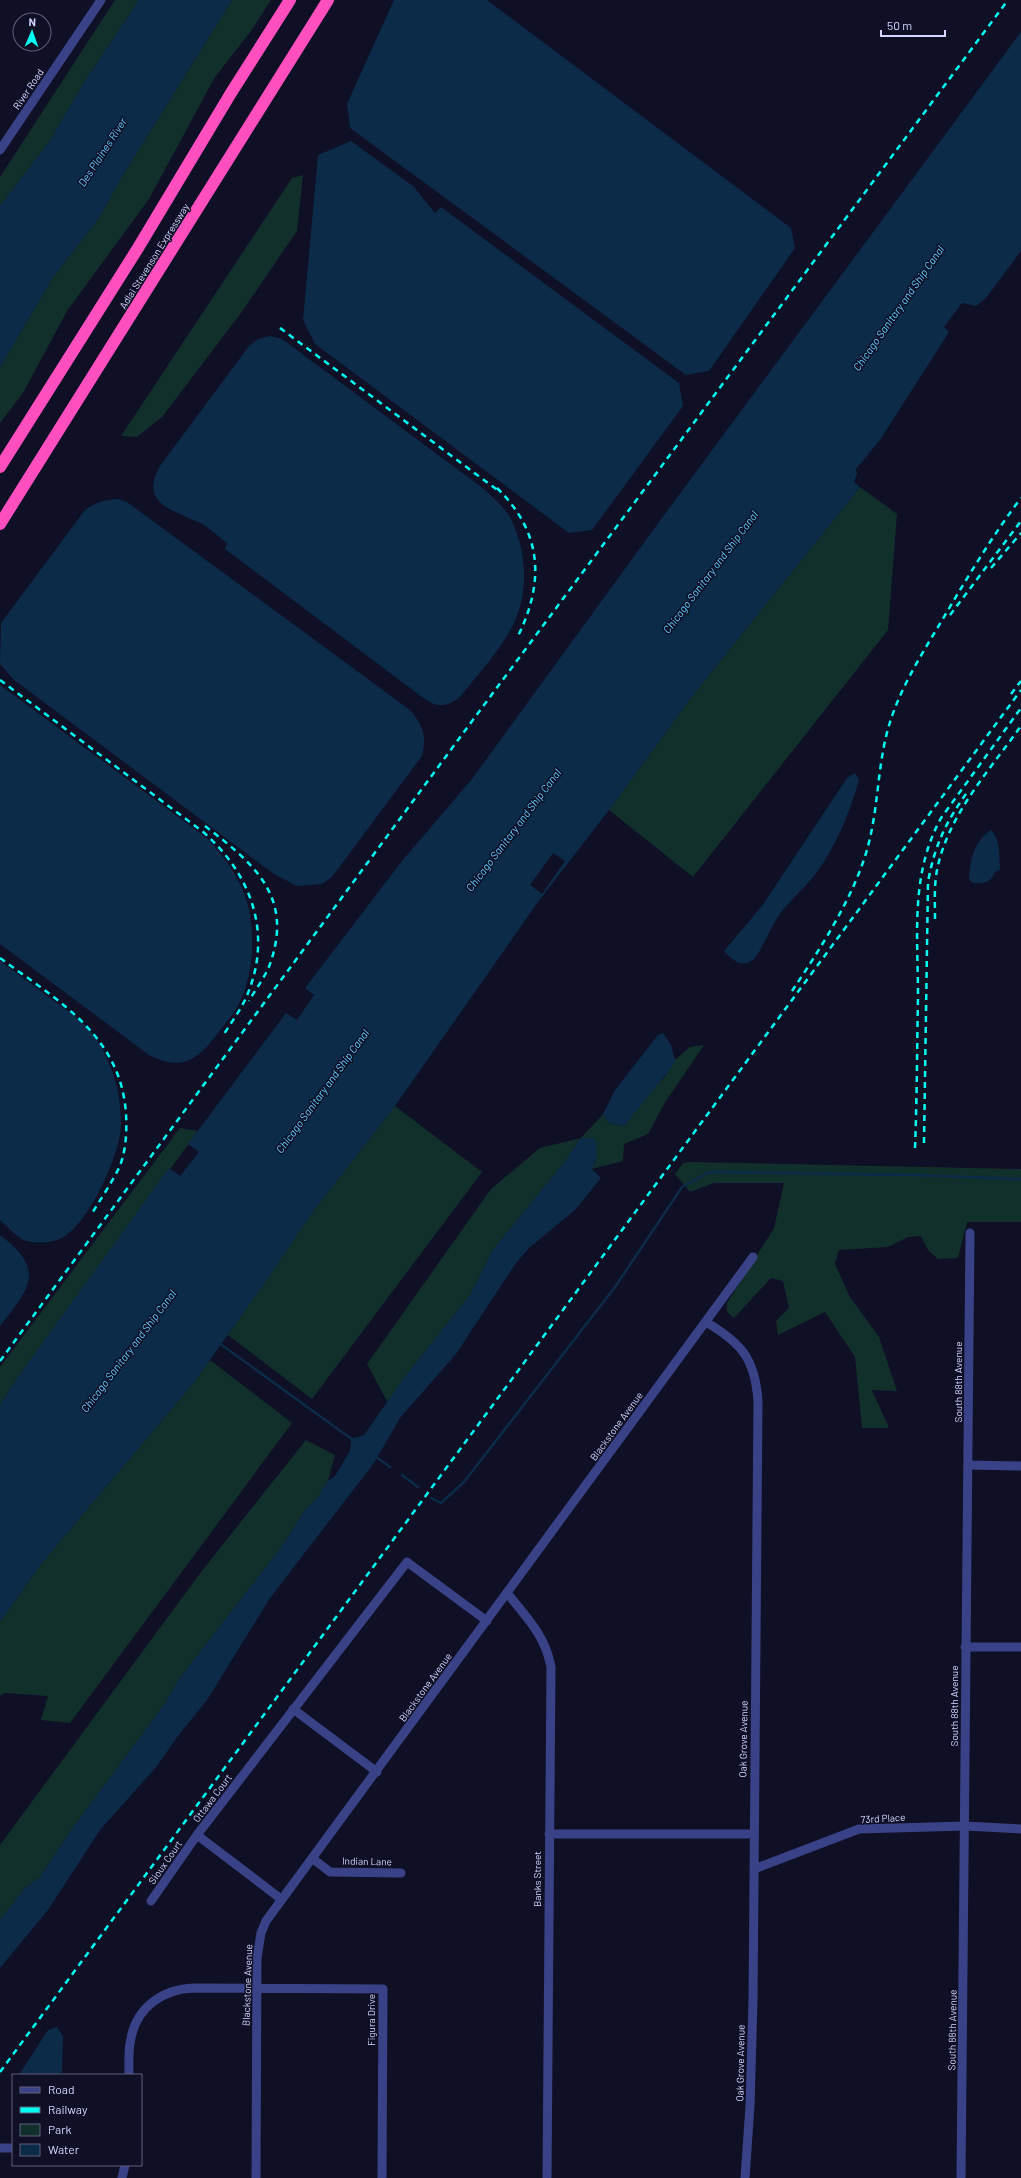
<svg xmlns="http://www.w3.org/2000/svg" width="1021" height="2178" font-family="Barlow,sans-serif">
  <rect width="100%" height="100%" fill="#0f0f26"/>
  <!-- green -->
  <path fill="#12302b" d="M115,0H139L85,81L50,141L0,206V177Z
    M232,0H271L251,31L215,77L149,199L67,311L23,393L0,423V367L53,277L99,218L121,178Z
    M303,175L297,231L241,313L162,417L137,437L121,436L292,178Z
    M860,487L897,514L888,630L693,877L609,810L693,695Z
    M704,1045L664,1104L648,1134L624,1144L623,1161L591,1169L596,1162L581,1138L567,1159L493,1250L470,1295L404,1378L388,1403L367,1364L491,1189L540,1148L581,1138L603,1114L609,1123L624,1126L654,1087L664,1078L675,1060L690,1047Z
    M395,1106L482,1172L312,1399L228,1335L314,1210Z
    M180,1128L198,1131L13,1384L0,1406V1367Z
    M689,1162L1021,1169V1222H967L958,1258L938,1259L928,1250L921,1236L908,1237L888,1247L839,1250L835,1264L850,1297L879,1337L897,1391L872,1390L889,1428H862L855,1357L825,1312L778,1335L776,1321L789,1308L783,1281L771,1278L734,1318L727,1312V1303L774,1228L784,1183H714L690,1192L675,1174L683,1163Z
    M210,1360L292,1423L70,1723L41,1720L48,1696L4,1693L0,1696V1622L41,1564L195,1381Z
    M306,1440L335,1455L328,1481L318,1497L305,1510L283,1545L180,1678L164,1705L72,1829L40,1877L25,1888L0,1920V1845L201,1572Z"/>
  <!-- water -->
  <path fill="#0b2b49" d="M139,0H232L121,178L99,218L53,277L0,367V206L50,141L85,81Z
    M394,0H487L791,228L795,248L709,371L686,375L350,128L347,104Z
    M1021,32V251L986,298L976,306L962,303L944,327L949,332L880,440L856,469L857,474L854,482L860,487L693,695L609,810L538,902L395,1106L314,1210L268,1278L195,1381L41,1564L0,1622V1406L13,1384L169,1168L180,1176L199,1152L188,1144L286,1013L297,1020L314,995L305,988L402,861L472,779L659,522Z
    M351,141L413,186L435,213L441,207L679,383L683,406L592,530L569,533L315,344L303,320L318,155Z
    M270,336L282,339L484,489C494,499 507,509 512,521C527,554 529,593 513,625C500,651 478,674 460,697C445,708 437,708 422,697L225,549L227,543C219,537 211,529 202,524C175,510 138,505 160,466L249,346L258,339Z
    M118,499L127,502L410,710C423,725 427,737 422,756L332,877L322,884L297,886L274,874L14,680L0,664L1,623L85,510C96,502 105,500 118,499Z
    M0,685L208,839C228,861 245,885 250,915C255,946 252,982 236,1009C231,1017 224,1025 218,1033C198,1060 182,1072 149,1055L0,944Z
    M855,773L859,780C849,814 836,847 814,876C803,890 789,901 779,915C772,925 760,954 753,960C741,969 732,959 724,951L762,906L847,778Z
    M991,830C1001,840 999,857 1000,870L995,872C991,882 984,884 973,883L969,879C970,860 974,841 991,830Z
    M0,961C18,974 36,987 54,1001C67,1010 83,1021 93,1034C111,1059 121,1091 121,1122C122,1152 89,1224 62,1238C52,1243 37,1244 26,1241C17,1238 7,1226 0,1220Z
    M663,1033L671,1045L675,1060L671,1068L624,1126L609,1123L603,1114L615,1090L658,1035Z
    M581,1138H594C598,1150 598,1158 592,1169L601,1178L575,1210L529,1248L516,1263L456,1354L400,1418L374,1463L270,1598L207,1700L178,1736L157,1766L100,1830L48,1910L0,1968V1920L25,1888L40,1877L72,1829L164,1705L180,1678L283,1545L305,1510L318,1497L328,1481L335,1476L350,1451L351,1439L364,1435L404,1378L470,1295L493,1250L567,1159Z
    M0,1235C47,1270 29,1289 0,1326Z
    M57,2027L63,2036L62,2072L58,2075H19L48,2030Z"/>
  <!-- pier -->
  <path fill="#0f0f26" d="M553,853L565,861L542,894L530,885Z"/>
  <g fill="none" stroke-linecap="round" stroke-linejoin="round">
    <!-- stream -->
    <path stroke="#0b2b49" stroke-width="2.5" d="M219,1343L353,1440
      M375,1456L390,1467
      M402,1475L418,1487
      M431,1498L441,1503L464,1482L615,1287L682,1187L709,1172L915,1175L1021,1179"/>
    <!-- minor -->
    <path stroke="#394286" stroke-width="9" d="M0,150L101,0
      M706,1322C741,1343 755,1358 758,1401L753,2001L750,2106L745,2178
      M968,1465L1021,1466
      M508,1594C527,1618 545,1635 551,1667L547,2178
      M965,1647H1021
      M293,1709L377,1772
      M549,1834H753
      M312,1858L330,1872L401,1873
      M754,1869L859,1829L965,1826L1021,1829
      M281,1899L197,1835L407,1562L487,1621
      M151,1901L197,1835
      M129,2075C129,2063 128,2050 131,2038C137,2007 163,1989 194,1988L383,1989L382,2178
      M0,2148H13
      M122,2178L125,2165
      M256,2178L257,1958L261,1933L266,1921L753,1257
      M961,2178L970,1233"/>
    <!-- highway -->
    <path stroke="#ff4fbe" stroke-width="12" d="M0,467L138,248L231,93L290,0
      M0,524L328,0"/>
    <!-- rail -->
    <path stroke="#00fff2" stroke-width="2.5" stroke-dasharray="6 5" stroke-linecap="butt" d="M280,328L500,492
      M497,488C542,532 545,581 518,636
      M991,568L1021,533
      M950,615L1021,521
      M0,680L202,831C253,875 274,937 245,1000C239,1012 231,1023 224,1034
      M1011,694L1021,681
      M205,826C252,862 293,895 271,961C267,975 256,988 249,1001
      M935,919C935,903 934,886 937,870C948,815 989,771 1021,726
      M0,958C57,1000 121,1035 126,1114C127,1132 126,1152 119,1168C111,1184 100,1200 91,1215
      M792,991C821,948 859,889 870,838C879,799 878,758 891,719C902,686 920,657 938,627C964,583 990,539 1021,498
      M924,1143L928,882C935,844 946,822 968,791
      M915,1148C917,1098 917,1047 918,996C918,935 910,875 941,818L1021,708
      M0,1361L461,736L1008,0
      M0,2072L1021,690"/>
  </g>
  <g text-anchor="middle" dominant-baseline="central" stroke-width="3" stroke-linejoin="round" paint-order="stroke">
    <!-- street labels -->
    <g font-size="10" fill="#d4d6ff" stroke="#0f0f26">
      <text transform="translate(28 89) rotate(-56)">River Road</text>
      <text transform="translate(154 256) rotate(-58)">Adlai Stevenson Expressway</text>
      <text transform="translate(958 1382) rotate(-90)">South 88th Avenue</text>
      <text transform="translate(616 1426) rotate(-54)">Blackstone Avenue</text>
      <text transform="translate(425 1687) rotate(-54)">Blackstone Avenue</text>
      <text transform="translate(954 1706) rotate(-90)">South 88th Avenue</text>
      <text transform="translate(743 1739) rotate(-89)">Oak Grove Avenue</text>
      <text transform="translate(212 1798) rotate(-53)">Ottawa Court</text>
      <text transform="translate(883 1818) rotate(-3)">73rd Place</text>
      <text transform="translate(367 1861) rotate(1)">Indian Lane</text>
      <text transform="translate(165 1862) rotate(-55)">Sioux Court</text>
      <text transform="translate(537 1879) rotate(-90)">Banks Street</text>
      <text transform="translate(247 1985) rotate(-88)">Blackstone Avenue</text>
      <text transform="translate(371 2020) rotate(-90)">Figura Drive</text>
      <text transform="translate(952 2030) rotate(-89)">South 88th Avenue</text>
      <text transform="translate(740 2063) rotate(-89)">Oak Grove Avenue</text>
    </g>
    <!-- water labels -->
    <g font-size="11" font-style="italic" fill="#62ceff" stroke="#0f0f26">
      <text transform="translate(102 152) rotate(-57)">Des Plaines River</text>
      <text transform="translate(898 308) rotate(-55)">Chicago Sanitary and Ship Canal</text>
      <text transform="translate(710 572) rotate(-53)">Chicago Sanitary and Ship Canal</text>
      <text transform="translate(513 830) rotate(-53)">Chicago Sanitary and Ship Canal</text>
      <text transform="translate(322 1091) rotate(-54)">Chicago Sanitary and Ship Canal</text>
      <text transform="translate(128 1351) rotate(-53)">Chicago Sanitary and Ship Canal</text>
    </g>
  </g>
  <!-- legend -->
  <rect x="12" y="2074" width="130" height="92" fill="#0f0f26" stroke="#5e5f7d"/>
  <rect x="20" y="2087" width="20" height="6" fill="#394286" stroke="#5e5f7d"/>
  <text x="48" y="2094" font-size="12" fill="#d4d6ff">Road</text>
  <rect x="20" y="2107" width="20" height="6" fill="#00fff2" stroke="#5e5f7d"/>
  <text x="48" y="2114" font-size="12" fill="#d4d6ff">Railway</text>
  <rect x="20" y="2124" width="20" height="12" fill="#12302b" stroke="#5e5f7d"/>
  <text x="48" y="2134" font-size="12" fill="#d4d6ff">Park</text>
  <rect x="20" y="2144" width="20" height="12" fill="#0b2b49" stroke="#5e5f7d"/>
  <text x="48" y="2154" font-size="12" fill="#d4d6ff">Water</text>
  <!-- north arrow -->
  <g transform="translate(32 32) rotate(2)"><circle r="19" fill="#0f0f26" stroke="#5e5f7d"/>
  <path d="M0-3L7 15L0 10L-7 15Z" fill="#00fff2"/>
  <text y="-6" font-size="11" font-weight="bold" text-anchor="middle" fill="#d4d6ff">N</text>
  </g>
  <!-- scale -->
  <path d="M881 30v6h64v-6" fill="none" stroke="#d4d6ff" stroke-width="2"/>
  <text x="887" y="30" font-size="12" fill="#d4d6ff" stroke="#0f0f26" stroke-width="3" paint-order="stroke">50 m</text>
</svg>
